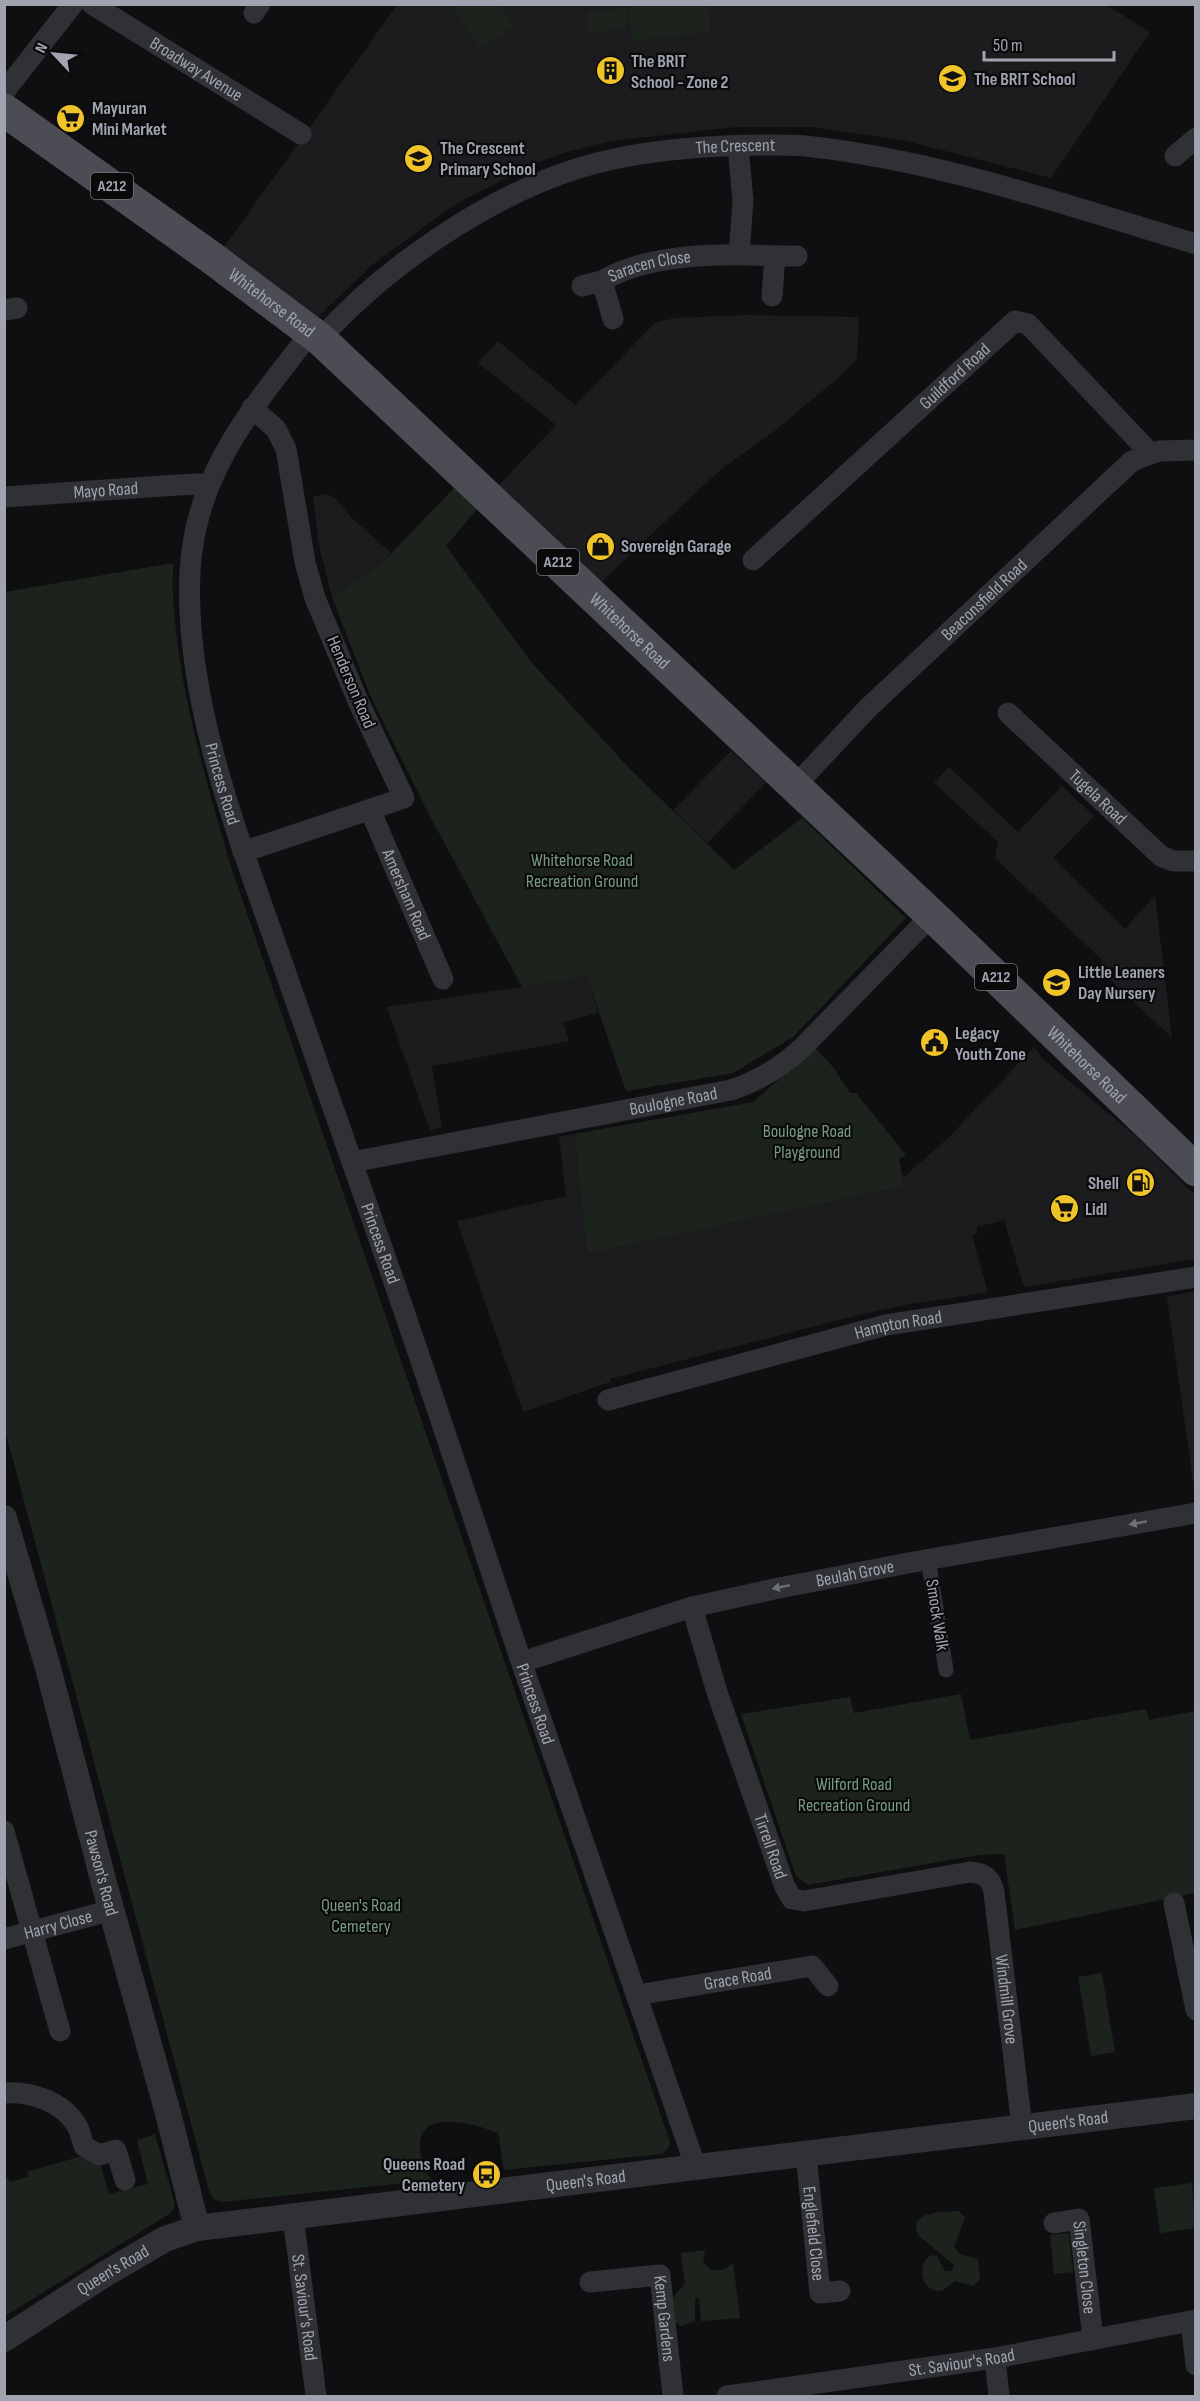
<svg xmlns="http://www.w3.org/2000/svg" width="1200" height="2401" font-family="'Sofia Sans Condensed',sans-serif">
  <rect width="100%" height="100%" fill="#0f0f11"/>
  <!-- built -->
  <path fill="#1c1b1d" d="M1105,4L1150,32L1051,178L902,140L811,127H737L612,141L563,153L537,163L461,201L440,215L372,265L318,317L224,247L397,5Z
    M746,315L859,317L857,359L838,378L772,433L720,470L601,582L499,485L556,425L478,363L498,341L575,405L655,323L674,318Z
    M327,494L335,498L351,517L391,553L381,564L332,597L319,545L313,497Z
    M731,751L766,783L707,843L673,810Z
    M949,767L1018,832L1062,786L1094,816L1053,858L1125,929L1155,895L1172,1038L1097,967L1103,961L995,858L998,842L934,783Z
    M587,977L598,1013L563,1022L569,1041L432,1066L442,1127L430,1131L387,1007Z
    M1034,1047L1045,1061L1137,1137L1195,1195V1259L1024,1287L1004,1220L977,1227V1234L972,1236L988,1292L899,1306L847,1318L610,1379V1382L523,1412L457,1221L566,1196L559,1137L574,1134L587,1254L901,1187L903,1178L949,1137Z
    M1195,1291H1196L1195,1496L1167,1297Z"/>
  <!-- green -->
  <path fill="#1c231d" d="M452,5H499L514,27L480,49Z
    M629,5H708L711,32L632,41Z
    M625,8L628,28L589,33L587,12Z
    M455,487L477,509L446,546L531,662L630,769L734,870L802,818L906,918L793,1037L733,1073L626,1091L587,977L522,987L424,805L370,695L332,597L381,564Z
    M173,563C173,579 172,594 174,610C180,695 206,779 229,861L670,2142L668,2149L662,2154L504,2170L498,2133C473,2123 411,2106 421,2155C423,2166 424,2173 433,2180L222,2202L215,2200L210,2194L5,1430V592Z
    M815,1048L833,1067L850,1093H856L906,1155L899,1159L903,1178L901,1187L587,1254L574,1134L753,1102Z
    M961,1694L970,1740L1146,1709L1149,1720L1195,1711V1893L1015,1930L1004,1854L978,1855L808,1885L796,1876L741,1714L850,1697L854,1713Z
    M1102,1973L1115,2052L1091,2056L1078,1977Z
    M155,2134L174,2201V2208L169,2214L5,2316V2178L8,2177L9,2182L28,2177L27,2172L85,2155L100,2163L109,2194L148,2184L137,2140Z
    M1192,2183L1195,2228L1160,2233L1154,2188Z
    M959,2211L965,2217L954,2247L960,2254L978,2259L980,2279L973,2286L956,2281C950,2284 946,2290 939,2291C921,2291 916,2263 931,2255L937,2256L945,2271H952L954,2265L919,2236C905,2211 944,2212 959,2211Z
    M1069,2233L1073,2272L1054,2274L1050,2235Z
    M705,2250L703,2262L711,2270H723L733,2263L740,2318L701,2321L699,2298H695V2321L681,2326L675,2322L672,2299L685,2283L681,2253Z"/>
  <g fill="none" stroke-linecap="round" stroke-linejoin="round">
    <!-- pedestrian -->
    <path stroke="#303135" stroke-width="15" d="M928,1559L946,1670"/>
    <!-- minor -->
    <g stroke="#303135" stroke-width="21">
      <path id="s1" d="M92,4L301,134"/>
      <path d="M254,13L260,4"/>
      <path d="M4,92L73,4"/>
      <path d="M738,146L743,201L739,254"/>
      <path d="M1175,156L1196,138"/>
      <path d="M775,256H797"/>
      <path d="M582,286L602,281"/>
      <path d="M4,310L17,308"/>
      <path id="s2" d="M613,319L602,281C648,253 722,253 775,256L772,296"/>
      <path id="s3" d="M311,332C254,407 195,471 190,572C184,695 235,828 275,942C310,1041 344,1140 379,1239C429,1381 475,1524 523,1667C580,1834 637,2001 696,2168"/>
      <path id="s4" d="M320,339C385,267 486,197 579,168C625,154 676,148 724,146C751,145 778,144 805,146C938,160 1068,206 1196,244"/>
      <path id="s5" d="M4,497L178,485L199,484L207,486"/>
      <path id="s6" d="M753,560L1015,321L1028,324L1150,453"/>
      <path id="s7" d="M1008,713L1161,856L1173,861H1196"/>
      <path id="s8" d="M794,787L868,708L1132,461L1159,451L1196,450"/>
      <path id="s9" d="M370,810L443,979"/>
      <path d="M243,852L404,798L358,701L315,598L305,562L286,449L276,429L252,408"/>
      <path id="s10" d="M352,1162L731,1090C759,1081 780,1068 802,1048L932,915"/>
      <path id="s11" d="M608,1400L886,1325L1196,1277"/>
      <path id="s12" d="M692,1607L717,1692L785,1887L792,1899L804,1901L970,1872C984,1873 991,1878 994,1892L1022,2127"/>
      <path id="s13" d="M522,1662L692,1607L774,1589L908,1563L1196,1513"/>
      <path d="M4,1831L60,2031"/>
      <path d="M1174,1903L1196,2010"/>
      <path id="s14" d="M4,1939L112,1910"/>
      <path id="s15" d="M637,1995L812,1966L828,1986"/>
      <path d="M4,2093C30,2091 61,2101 76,2124C80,2130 82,2140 84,2146L99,2155L116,2150L125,2180"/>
      <path id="s16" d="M806,2154L820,2293L840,2291"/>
      <path id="s17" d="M293,2216L316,2396"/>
      <path id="s18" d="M1054,2223L1079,2219L1093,2339"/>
      <path id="s19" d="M590,2282L660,2275L673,2396"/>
      <path d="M1191,2321L1196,2365"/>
      <path d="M995,2358L999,2396"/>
      <path id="s20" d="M727,2396L995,2358L1196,2320"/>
    </g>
    <!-- tertiary -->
    <g stroke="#303135" stroke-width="26">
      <path id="s21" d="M4,1518L47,1664L105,1887L168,2113L197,2228"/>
      <path id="s22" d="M4,2339L105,2274L165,2239L197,2228L1196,2106"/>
    </g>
    <!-- primary -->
    <path stroke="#4c4d54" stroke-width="33" id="s23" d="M4,110L212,258L320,339L940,923L1196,1170"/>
  </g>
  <!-- one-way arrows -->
  <defs><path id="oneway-solid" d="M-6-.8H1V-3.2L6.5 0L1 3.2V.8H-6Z" transform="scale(1.5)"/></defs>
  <g fill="#6e7079">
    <use href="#oneway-solid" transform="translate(1138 1523) rotate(170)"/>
    <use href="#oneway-solid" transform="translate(781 1587) rotate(168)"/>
  </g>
  <!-- icons -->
  <defs>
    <symbol id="building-disc" viewBox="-11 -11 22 22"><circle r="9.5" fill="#f0c428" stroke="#0a0a0b"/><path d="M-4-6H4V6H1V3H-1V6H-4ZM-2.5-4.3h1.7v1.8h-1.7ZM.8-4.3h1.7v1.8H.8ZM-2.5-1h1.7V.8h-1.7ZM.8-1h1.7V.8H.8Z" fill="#111"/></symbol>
    <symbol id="school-disc" viewBox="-11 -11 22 22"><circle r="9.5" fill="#f0c428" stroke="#0a0a0b"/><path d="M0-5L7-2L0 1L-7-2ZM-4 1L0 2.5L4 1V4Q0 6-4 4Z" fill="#111"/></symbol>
    <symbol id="supermarket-disc" viewBox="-11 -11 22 22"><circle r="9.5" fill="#f0c428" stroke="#0a0a0b"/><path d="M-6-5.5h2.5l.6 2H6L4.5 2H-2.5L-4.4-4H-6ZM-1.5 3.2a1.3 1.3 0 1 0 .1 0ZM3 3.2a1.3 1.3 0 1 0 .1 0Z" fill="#111"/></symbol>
    <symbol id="shop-disc" viewBox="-11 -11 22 22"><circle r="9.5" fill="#f0c428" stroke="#0a0a0b"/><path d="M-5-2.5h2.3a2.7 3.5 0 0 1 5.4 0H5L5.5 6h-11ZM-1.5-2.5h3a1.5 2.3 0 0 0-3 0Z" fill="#111"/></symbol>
    <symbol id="civic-disc" viewBox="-11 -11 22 22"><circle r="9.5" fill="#f0c428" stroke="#0a0a0b"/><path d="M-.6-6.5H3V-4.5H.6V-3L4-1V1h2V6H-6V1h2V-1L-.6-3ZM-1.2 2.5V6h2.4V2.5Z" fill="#111"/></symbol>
    <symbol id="fuel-disc" viewBox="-11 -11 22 22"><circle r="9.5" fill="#f0c428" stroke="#0a0a0b"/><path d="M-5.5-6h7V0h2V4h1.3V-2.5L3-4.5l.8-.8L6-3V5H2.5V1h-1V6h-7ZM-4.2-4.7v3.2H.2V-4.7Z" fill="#111"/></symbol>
    <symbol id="bus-disc" viewBox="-11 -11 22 22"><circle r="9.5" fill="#f0c428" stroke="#0a0a0b"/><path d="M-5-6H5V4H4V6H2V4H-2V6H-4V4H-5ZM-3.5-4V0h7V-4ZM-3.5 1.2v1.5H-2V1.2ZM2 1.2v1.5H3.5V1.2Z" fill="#111"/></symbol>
  </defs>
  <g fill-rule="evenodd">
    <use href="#building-disc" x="594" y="54" width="33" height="33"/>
    <use href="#school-disc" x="936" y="62" width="33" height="33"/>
    <use href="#supermarket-disc" x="54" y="102" width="33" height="33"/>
    <use href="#school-disc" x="402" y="142" width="33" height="33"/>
    <use href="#shop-disc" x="584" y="530" width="33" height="33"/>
    <use href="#school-disc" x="1040" y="966" width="33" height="33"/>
    <use href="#civic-disc" x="918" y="1026" width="33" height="33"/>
    <use href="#fuel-disc" x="1124" y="1166" width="33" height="33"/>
    <use href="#supermarket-disc" x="1048" y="1192" width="33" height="33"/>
    <use href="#bus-disc" x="470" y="2158" width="33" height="33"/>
  </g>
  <g text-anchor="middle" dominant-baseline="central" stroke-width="4.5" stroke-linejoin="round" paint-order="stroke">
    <!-- shield labels -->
    <g fill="#0a0a0b" stroke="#73767f" stroke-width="1.5">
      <rect x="91" y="173" width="42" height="26" rx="4.5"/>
      <rect x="537" y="549" width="42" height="26" rx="4.5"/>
      <rect x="975" y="964" width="42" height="26" rx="4.5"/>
    </g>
    <g font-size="16" font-weight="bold" fill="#a0a4b1">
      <text x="112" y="186">A212</text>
      <text x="558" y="562">A212</text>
      <text x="996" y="977">A212</text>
    </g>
    <!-- poi labels -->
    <g font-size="18" font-weight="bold" fill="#a0a4b1" stroke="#0a0a0b" text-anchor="start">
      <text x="631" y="61">The BRIT<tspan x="631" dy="21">School - Zone 2</tspan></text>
      <text x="974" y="79">The BRIT School</text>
      <text x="92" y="108">Mayuran<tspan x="92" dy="21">Mini Market</tspan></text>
      <text x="440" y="148">The Crescent<tspan x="440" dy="21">Primary School</tspan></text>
      <text x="621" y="546">Sovereign Garage</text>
      <text x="1078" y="972">Little Leaners<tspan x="1078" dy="21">Day Nursery</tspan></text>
      <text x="955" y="1033">Legacy<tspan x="955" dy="21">Youth Zone</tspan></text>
      <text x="1119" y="1183" text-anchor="end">Shell</text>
      <text x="1085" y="1209">Lidl</text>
      <text x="465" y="2164" text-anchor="end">Queens Road<tspan x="465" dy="21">Cemetery</tspan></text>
    </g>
    <!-- street labels -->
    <g font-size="18" fill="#a0a4b1" stroke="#0a0a0b">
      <text stroke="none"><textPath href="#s1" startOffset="123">Broadway Avenue</textPath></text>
      <text stroke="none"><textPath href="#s4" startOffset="472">The Crescent</textPath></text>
      <text stroke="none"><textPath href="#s2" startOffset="90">Saracen Close</textPath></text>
      <text stroke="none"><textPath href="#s23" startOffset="330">Whitehorse Road</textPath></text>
      <text stroke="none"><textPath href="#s6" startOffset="273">Guildford Road</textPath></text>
      <text stroke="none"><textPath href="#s5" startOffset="102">Mayo Road</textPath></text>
      <text stroke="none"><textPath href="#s8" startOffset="267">Beaconsfield Road</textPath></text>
      <text stroke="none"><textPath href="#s23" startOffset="816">Whitehorse Road</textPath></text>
      <text transform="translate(351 682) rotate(67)">Henderson Road</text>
      <text stroke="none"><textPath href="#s3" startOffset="489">Princess Road</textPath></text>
      <text stroke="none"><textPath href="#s7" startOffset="123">Tugela Road</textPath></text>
      <text stroke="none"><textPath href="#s9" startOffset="92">Amersham Road</textPath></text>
      <text stroke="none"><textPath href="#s23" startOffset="1446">Whitehorse Road</textPath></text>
      <text stroke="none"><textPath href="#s10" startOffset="327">Boulogne Road</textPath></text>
      <text stroke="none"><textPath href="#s3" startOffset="975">Princess Road</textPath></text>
      <text stroke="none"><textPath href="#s11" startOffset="300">Hampton Road</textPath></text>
      <text stroke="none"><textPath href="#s13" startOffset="345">Beulah Grove</textPath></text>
      <text transform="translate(937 1615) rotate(81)">Smock Walk</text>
      <text stroke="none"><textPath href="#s3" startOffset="1461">Princess Road</textPath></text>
      <text stroke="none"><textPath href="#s12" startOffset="252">Tirrell Road</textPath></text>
      <text stroke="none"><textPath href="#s21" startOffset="368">Pawson's Road</textPath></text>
      <text stroke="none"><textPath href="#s14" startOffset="56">Harry Close</textPath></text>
      <text stroke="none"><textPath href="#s15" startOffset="102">Grace Road</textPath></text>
      <text stroke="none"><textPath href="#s12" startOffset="632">Windmill Grove</textPath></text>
      <text stroke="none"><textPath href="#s22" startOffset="1101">Queen's Road</textPath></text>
      <text stroke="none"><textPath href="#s22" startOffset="615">Queen's Road</textPath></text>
      <text stroke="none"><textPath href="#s16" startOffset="80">Englefield Close</textPath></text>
      <text stroke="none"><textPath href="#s22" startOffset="129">Queen's Road</textPath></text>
      <text stroke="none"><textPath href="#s18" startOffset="74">Singleton Close</textPath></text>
      <text stroke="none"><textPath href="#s17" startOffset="92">St. Saviour's Road</textPath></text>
      <text stroke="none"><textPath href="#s19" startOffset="114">Kemp Gardens</textPath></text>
      <text stroke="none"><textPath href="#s20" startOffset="237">St. Saviour's Road</textPath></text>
    </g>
    <!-- park labels -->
    <g font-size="18" fill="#779d7e" stroke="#0a0a0b">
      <text x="582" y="860">Whitehorse Road<tspan x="582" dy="21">Recreation Ground</tspan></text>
      <text x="807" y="1131">Boulogne Road<tspan x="807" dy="21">Playground</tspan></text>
      <text x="854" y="1784">Wilford Road<tspan x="854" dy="21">Recreation Ground</tspan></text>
      <text x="361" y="1905">Queen's Road<tspan x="361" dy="21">Cemetery</tspan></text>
    </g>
  </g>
  <!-- border -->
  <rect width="1200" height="2401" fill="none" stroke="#a0a4b1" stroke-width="12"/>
  <!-- north arrow -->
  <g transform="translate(54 54) rotate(296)" stroke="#0a0a0b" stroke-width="4.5" paint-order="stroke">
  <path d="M0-4.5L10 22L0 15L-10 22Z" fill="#a0a4b1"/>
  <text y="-9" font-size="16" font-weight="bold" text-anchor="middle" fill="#a0a4b1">N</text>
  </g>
  <!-- scale -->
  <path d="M984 51v9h130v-9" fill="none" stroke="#a0a4b1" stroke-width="3"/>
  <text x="993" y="51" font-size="18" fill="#a0a4b1" stroke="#0a0a0b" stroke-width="4.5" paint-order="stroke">50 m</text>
</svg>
